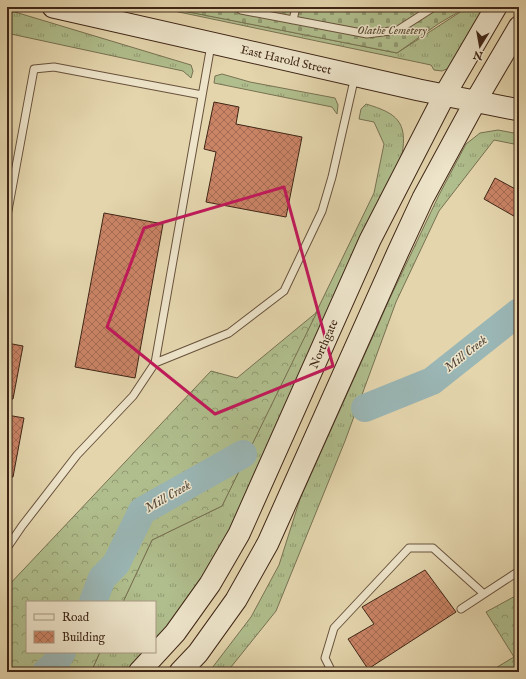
<svg xmlns="http://www.w3.org/2000/svg" width="526" height="679" font-family="'IM FELL English',serif">
  <defs>
    <pattern id="grass-tufts" width="24" height="20" patternUnits="userSpaceOnUse"><rect width="24" height="20" fill="#b0be8d"/><path d="M3 7l-1-3M5 7V3M7 7l1-3M15 17l-1-3M17 17v-4M19 17l1-3" fill="none" stroke="#919a72"/></pattern>
    <pattern id="forest-crowns" width="20" height="18" patternUnits="userSpaceOnUse"><rect width="20" height="18" fill="#b0be8d"/><path d="M2 6a3 3 0 1 1 6 0M12 15a3 3 0 1 1 6 0" fill="none" stroke="#919a72"/></pattern>
    <pattern id="cemetery-stones" width="16" height="16" patternUnits="userSpaceOnUse"><rect width="16" height="16" fill="#b0be8d"/><path d="M2 7V4a2 2 0 0 1 4 0v3zM10 15v-3a2 2 0 0 1 4 0v3z" fill="#919a72"/></pattern>
    <pattern id="building-cross-hatch" width="8" height="8" patternUnits="userSpaceOnUse"><rect width="8" height="8" fill="#ca8466"/><path d="M0 0l8 8M0 8l8-8" fill="none" stroke="#a56c53"/></pattern>
  </defs>
  <rect width="100%" height="100%" fill="#e4d5ad"/>
  <filter id="stains"><feTurbulence type="fractalNoise" baseFrequency=".005" numOctaves="4"/><feColorMatrix values="0 0 0 0 .2 0 0 0 0 .09 0 0 0 0 .02 0 0 0 .5 -.17"/></filter>
  <radialGradient id="worn" r=".72"><stop offset=".6" stop-color="#630" stop-opacity="0"/><stop offset="1" stop-color="#630" stop-opacity=".3"/></radialGradient>
  <!-- grass -->
  <path fill="url(#grass-tufts)" stroke="#787252" d="M155,7H164L397,53L468,7H487L449,68L442,71L434,70L431,65Z
    M7,12H15L191,65L193,71L191,78L183,71L11,34L7,53Z
    M222,74L250,82L335,98L338,105L337,114L332,107L214,83L215,76Z
    M366,104C396,113 408,121 402,155L234,527L205,578L155,643V602H123L152,540L222,506L374,193L384,144L374,122L359,119L361,109Z
    M498,130L519,134V145L494,140L439,211L396,302L345,441L276,611L227,672H209L251,617L279,565L300,499L390,298L439,195L466,144L480,133Z
    M100,652H147L129,672H91Z"/>
  <!-- forest -->
  <path fill="url(#forest-crowns)" stroke="#787252" d="M317,312L222,506L152,540L123,602H27V652H100L91,672H7V587L211,371L237,378Z
    M519,594V672H489L514,657L486,612Z"/>
  <!-- cemetery -->
  <path fill="url(#cemetery-stones)" stroke="#787252" d="M163,7H467L438,24L397,53Z"/>
  <g fill="none" stroke-linecap="round" stroke-linejoin="round">
    <!-- river -->
    <path stroke="#9ab6b5" stroke-width="28" d="M365,408L432,381L519,312
      M93,602L102,578L116,564L142,511L243,454
      M46,672L54,665L62,652"/>
  </g>
  <!-- building -->
  <path fill="url(#building-cross-hatch)" stroke="#3f2617" d="M214,102L239,107L236,124L302,137L286,217L206,202L216,152L204,149Z
    M495,178L519,191V219L484,199Z
    M104,213L163,224L135,378L75,367Z
    M7,343L23,346L13,399H7Z
    M7,415L24,418L13,477H7Z
    M425,570L456,612L368,669L348,639L374,624L362,607Z"/>
  <g fill="none" stroke-linecap="round" stroke-linejoin="round">
    <defs>
      <path id="lane" d="M238,7L241,10L367,34L398,30L434,7
        M293,20L296,7
        M211,45L155,363L229,333L284,291L322,211L332,177L355,76
        M7,216L34,69L54,67L202,95
        M7,548L22,526L77,455L133,396L155,363
        M461,609L519,571
        M332,672L325,658L334,628L409,548H433L484,594"/>
      <path id="secondary" d="M53,7L419,90L519,110
        M139,672L175,633L210,584L239,534L370,240L444,96L496,7
        M180,672L198,653L236,600L268,543L398,252L423,198L475,102L519,27"/>
    </defs>
    <!-- lane casing -->
    <use href="#lane" stroke="#68523c" stroke-width="9"/>
    <!-- secondary casing -->
    <use href="#secondary" stroke="#3f2617" stroke-width="23"/>
    <!-- lane -->
    <use href="#lane" stroke="#ede4ca" stroke-width="7"/>
    <!-- secondary -->
    <use href="#secondary" stroke="#ede4ca" stroke-width="21"/>
  </g>
  <!-- marked area -->
  <path fill="none" stroke="#c2185b" stroke-width="3" stroke-linejoin="round" d="M284,187L333,366L215,414L107,327L144,228Z"/>
  <g text-anchor="middle" dominant-baseline="central" stroke-width="3" stroke-linejoin="round" paint-order="stroke">
    <!-- park labels -->
    <g font-size="12" font-style="italic" fill="#5b4c34" stroke="#ede4ca">
      <text x="392" y="30">Olathe Cemetery</text>
    </g>
    <!-- street labels -->
    <g font-size="12" fill="#3f2617" stroke="#ede4ca">
      <text transform="translate(286 60) rotate(13)">East Harold Street</text>
      <text transform="translate(324 344) rotate(-66)">Northgate</text>
    </g>
    <!-- water labels -->
    <g font-size="13" font-style="italic" fill="#564a3e" stroke="#ede4ca">
      <text transform="translate(466 354) rotate(-38)">Mill Creek</text>
      <text transform="translate(168 497) rotate(-30)">Mill Creek</text>
    </g>
  </g>
  <!-- margin -->
  <rect width="526" height="679" fill="none" stroke="#e4d5ad" stroke-width="24"/>
  <rect x="8" y="8" width="510" height="663" fill="none" stroke="#3f2617" stroke-width="2"/>
  <rect x="12" y="12" width="502" height="655" fill="none" stroke="#3f2617"/>
  <!-- legend -->
  <rect x="26" y="601" width="130" height="52" fill="#ede4ca" stroke="#a79882"/>
  <rect x="34" y="614" width="20" height="6" fill="#ede4ca" stroke="#a79882"/>
  <text x="62" y="621" font-size="12" fill="#3f2617">Road</text>
  <rect x="34" y="631" width="20" height="12" fill="url(#building-cross-hatch)" stroke="#a79882"/>
  <text x="62" y="641" font-size="12" fill="#3f2617">Building</text>
  <!-- north arrow -->
  <g transform="translate(480 46) rotate(191)" stroke="#ede4ca" stroke-width="3" paint-order="stroke">
  <path d="M0-3L7 15L0 10L-7 15Z" fill="#3f2617"/>
  <text y="-6" font-size="11" font-weight="bold" text-anchor="middle" fill="#3f2617">N</text>
  </g>
  <rect width="100%" height="100%" filter="url(#stains)"/>
  <rect width="100%" height="100%" fill="url(#worn)"/>
</svg>
